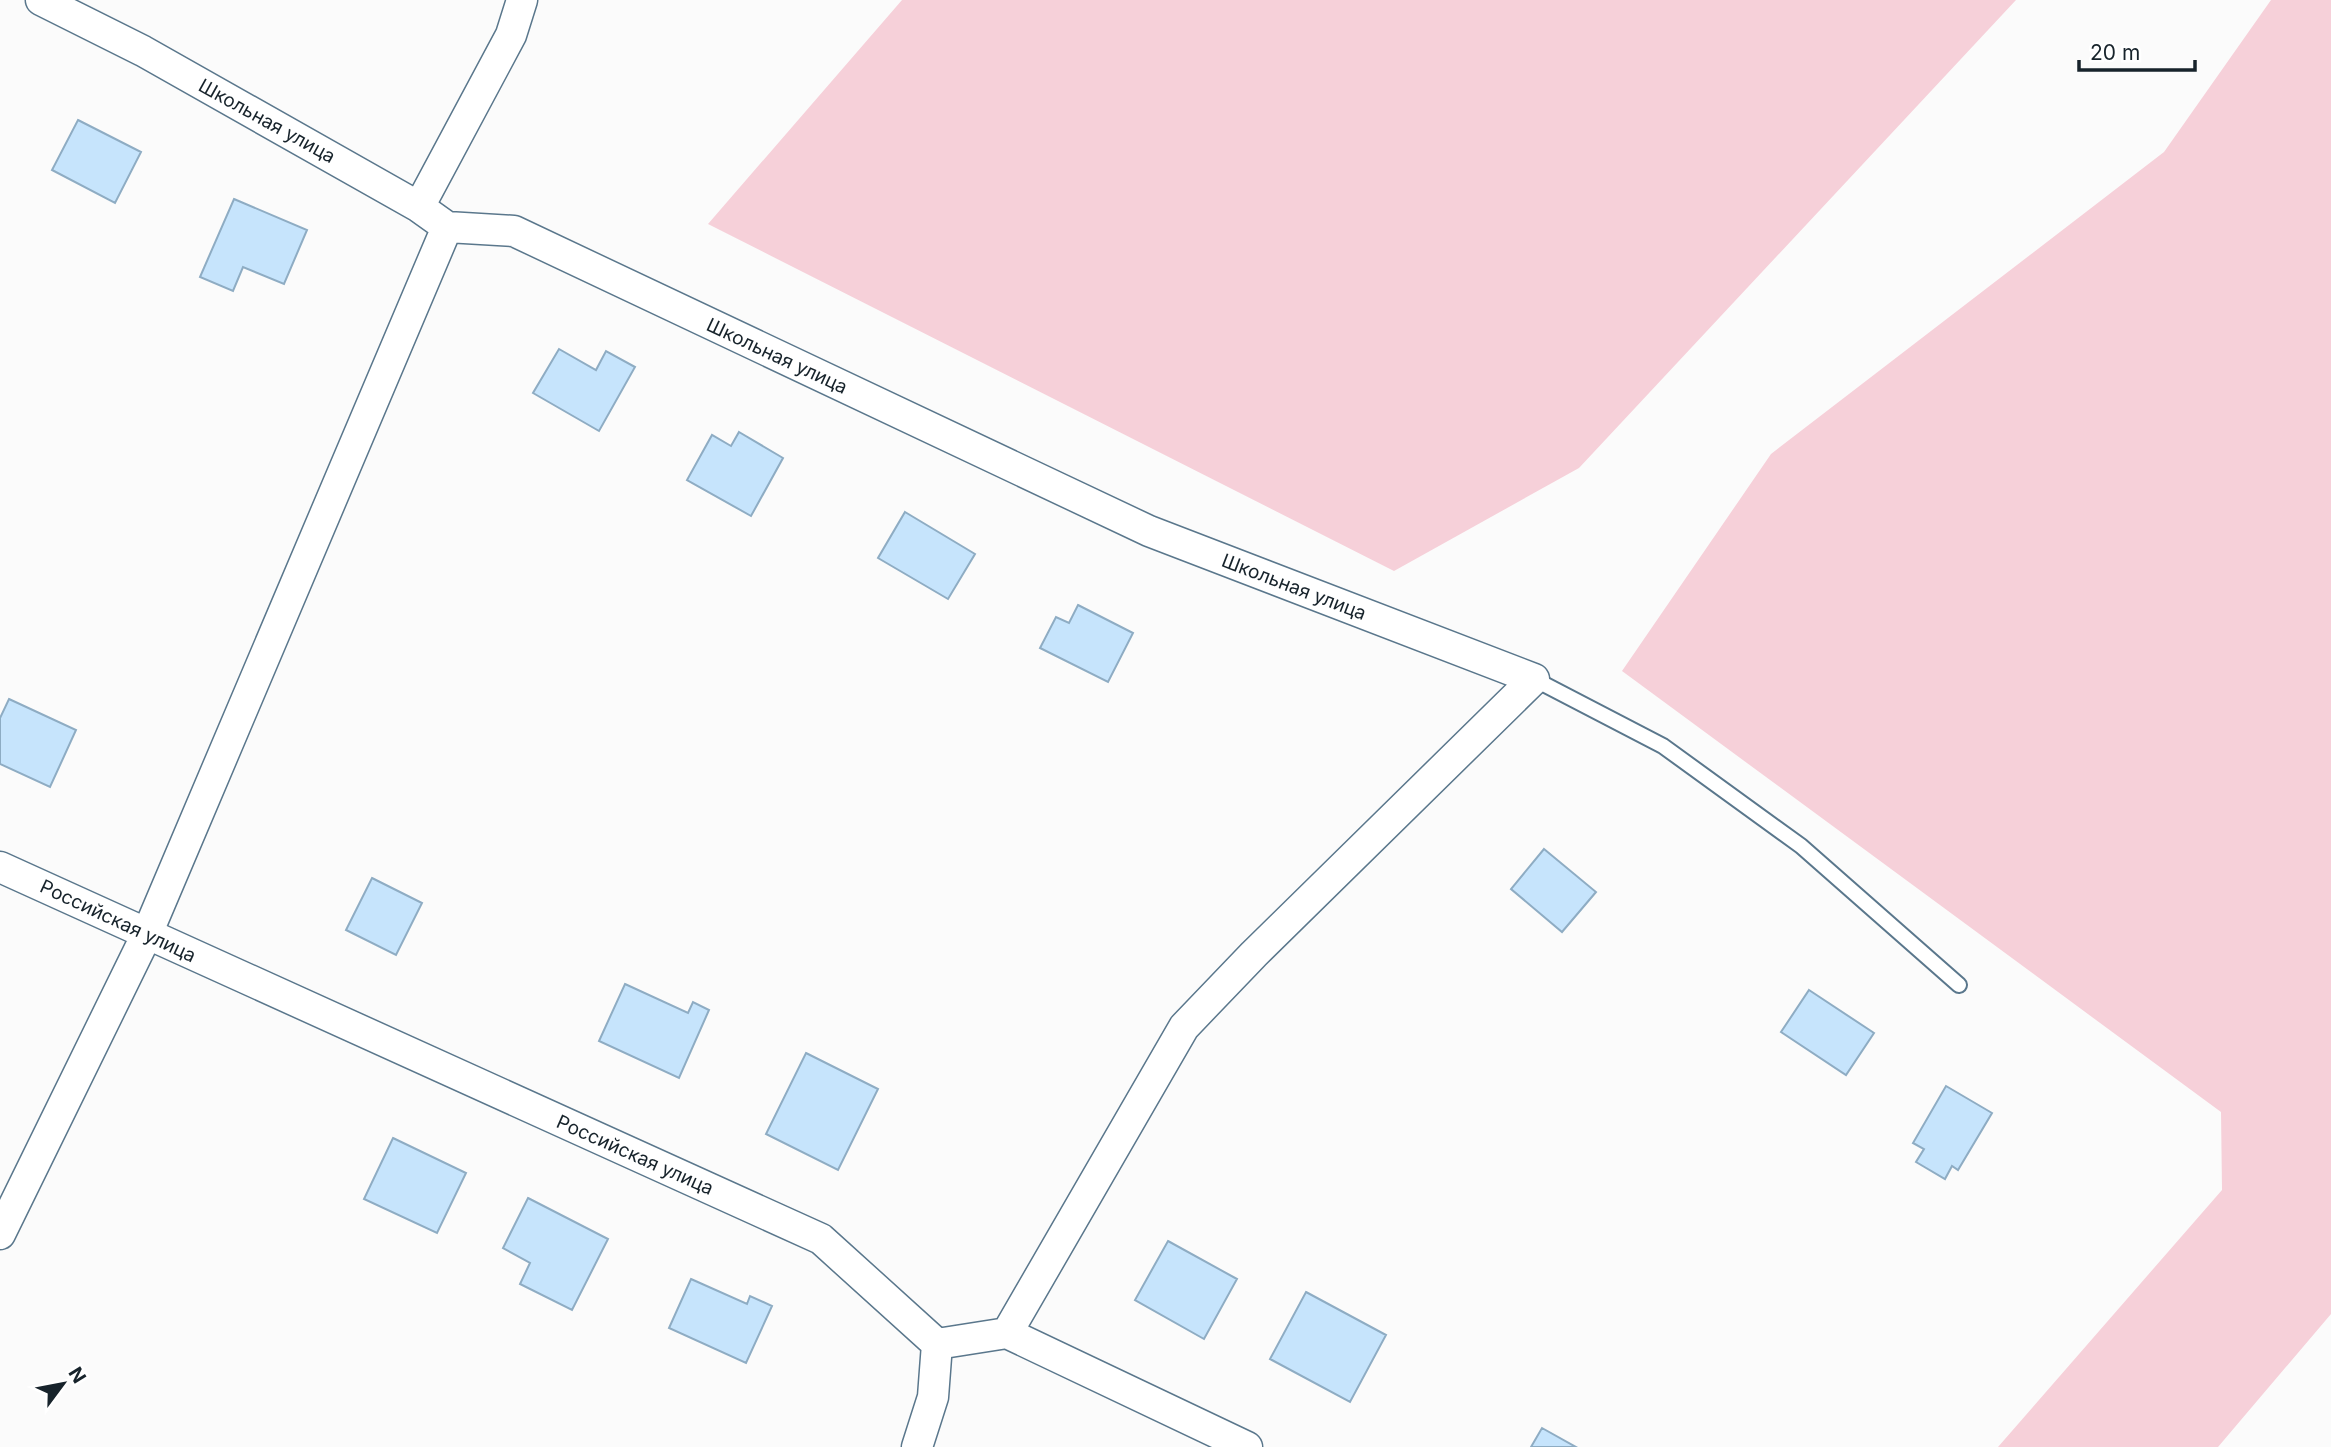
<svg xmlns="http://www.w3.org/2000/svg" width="2331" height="1447" font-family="Inter,sans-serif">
  <rect width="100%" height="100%" fill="#fbfbfb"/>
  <!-- green -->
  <path fill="#f6d0d9" d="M902,0H2016L1579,468L1394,571L708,224Z
    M2271,0H2331V1314L2218,1447H1998L2222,1190L2221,1112L1622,671L1771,454L2164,152Z"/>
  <!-- building -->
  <path fill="#c6e4fc" stroke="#8eacc3" stroke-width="2" d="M78,120L141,152L115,203L52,170Z
    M234,199L307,230L284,284L243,267L233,291L200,277Z
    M559,349L596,370L606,351L635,367L599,431L533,393Z
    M739,432L783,458L751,516L687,480L712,435L731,446Z
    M905,512L975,554L948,599L878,558Z
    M1078,605L1133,633L1108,682L1040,648L1056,617L1069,623Z
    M9,699L76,730L50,787L0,764V718Z
    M1544,849L1596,892L1562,932L1511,889Z
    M372,878L422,903L396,955L346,930Z
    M625,984L688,1013L693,1002L709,1010L679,1078L599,1041Z
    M1809,990L1874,1033L1846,1075L1781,1032Z
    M806,1053L878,1089L838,1170L766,1134Z
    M1946,1086L1992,1113L1958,1170L1952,1166L1945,1179L1916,1162L1924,1149L1913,1143Z
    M393,1138L466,1173L437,1233L364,1199Z
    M528,1198L608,1239L572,1310L520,1284L530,1263L503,1248Z
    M1168,1241L1237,1279L1204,1339L1135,1300Z
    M691,1279L747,1304L750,1296L772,1306L746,1363L669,1328Z
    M1306,1292L1386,1335L1350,1402L1270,1359Z
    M1542,1428L1576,1447H1531Z"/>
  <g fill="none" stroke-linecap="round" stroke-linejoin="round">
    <defs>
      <path id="lane" d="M1534,679L1663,746L1801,846L1959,985"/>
      <path id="street" d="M41,0L143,51L419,207L447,227L514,231L1149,531L1534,679L1254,954L1184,1027L1007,1333
        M419,207L511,35L522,0
        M0,867L821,1239L937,1344L1007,1333L1247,1447
        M0,1234L147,934L447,227
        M917,1447L933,1397L937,1344"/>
    </defs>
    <!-- lane casing -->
    <use href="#lane" stroke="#5a778c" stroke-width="18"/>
    <!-- street casing -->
    <use href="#street" stroke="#5a778c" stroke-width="33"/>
    <!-- lane -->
    <use href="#lane" stroke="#fff" stroke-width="14"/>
    <!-- street -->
    <use href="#street" stroke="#fff" stroke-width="30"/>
  </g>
  <g text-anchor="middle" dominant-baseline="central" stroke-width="5" stroke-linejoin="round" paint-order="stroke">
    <!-- street labels -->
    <g font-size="19" fill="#17232b" stroke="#fff">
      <text transform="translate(267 121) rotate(29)">Школьная улица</text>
      <text transform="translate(777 356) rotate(25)">Школьная улица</text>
      <text transform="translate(1294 587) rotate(21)">Школьная улица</text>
      <text transform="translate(118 921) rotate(25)">Российская улица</text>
      <text transform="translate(635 1155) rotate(24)">Российская улица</text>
    </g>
  </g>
  <!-- north arrow -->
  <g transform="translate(63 1384) rotate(58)" stroke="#ffffff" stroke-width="5" paint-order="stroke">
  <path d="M0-5L12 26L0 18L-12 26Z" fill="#17232b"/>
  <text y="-10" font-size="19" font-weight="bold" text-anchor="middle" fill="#17232b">N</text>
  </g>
  <!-- scale -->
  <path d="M2079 60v10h116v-10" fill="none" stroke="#17232b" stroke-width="3.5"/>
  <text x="2090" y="60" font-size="21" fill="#17232b" stroke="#ffffff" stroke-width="5" paint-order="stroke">20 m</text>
</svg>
